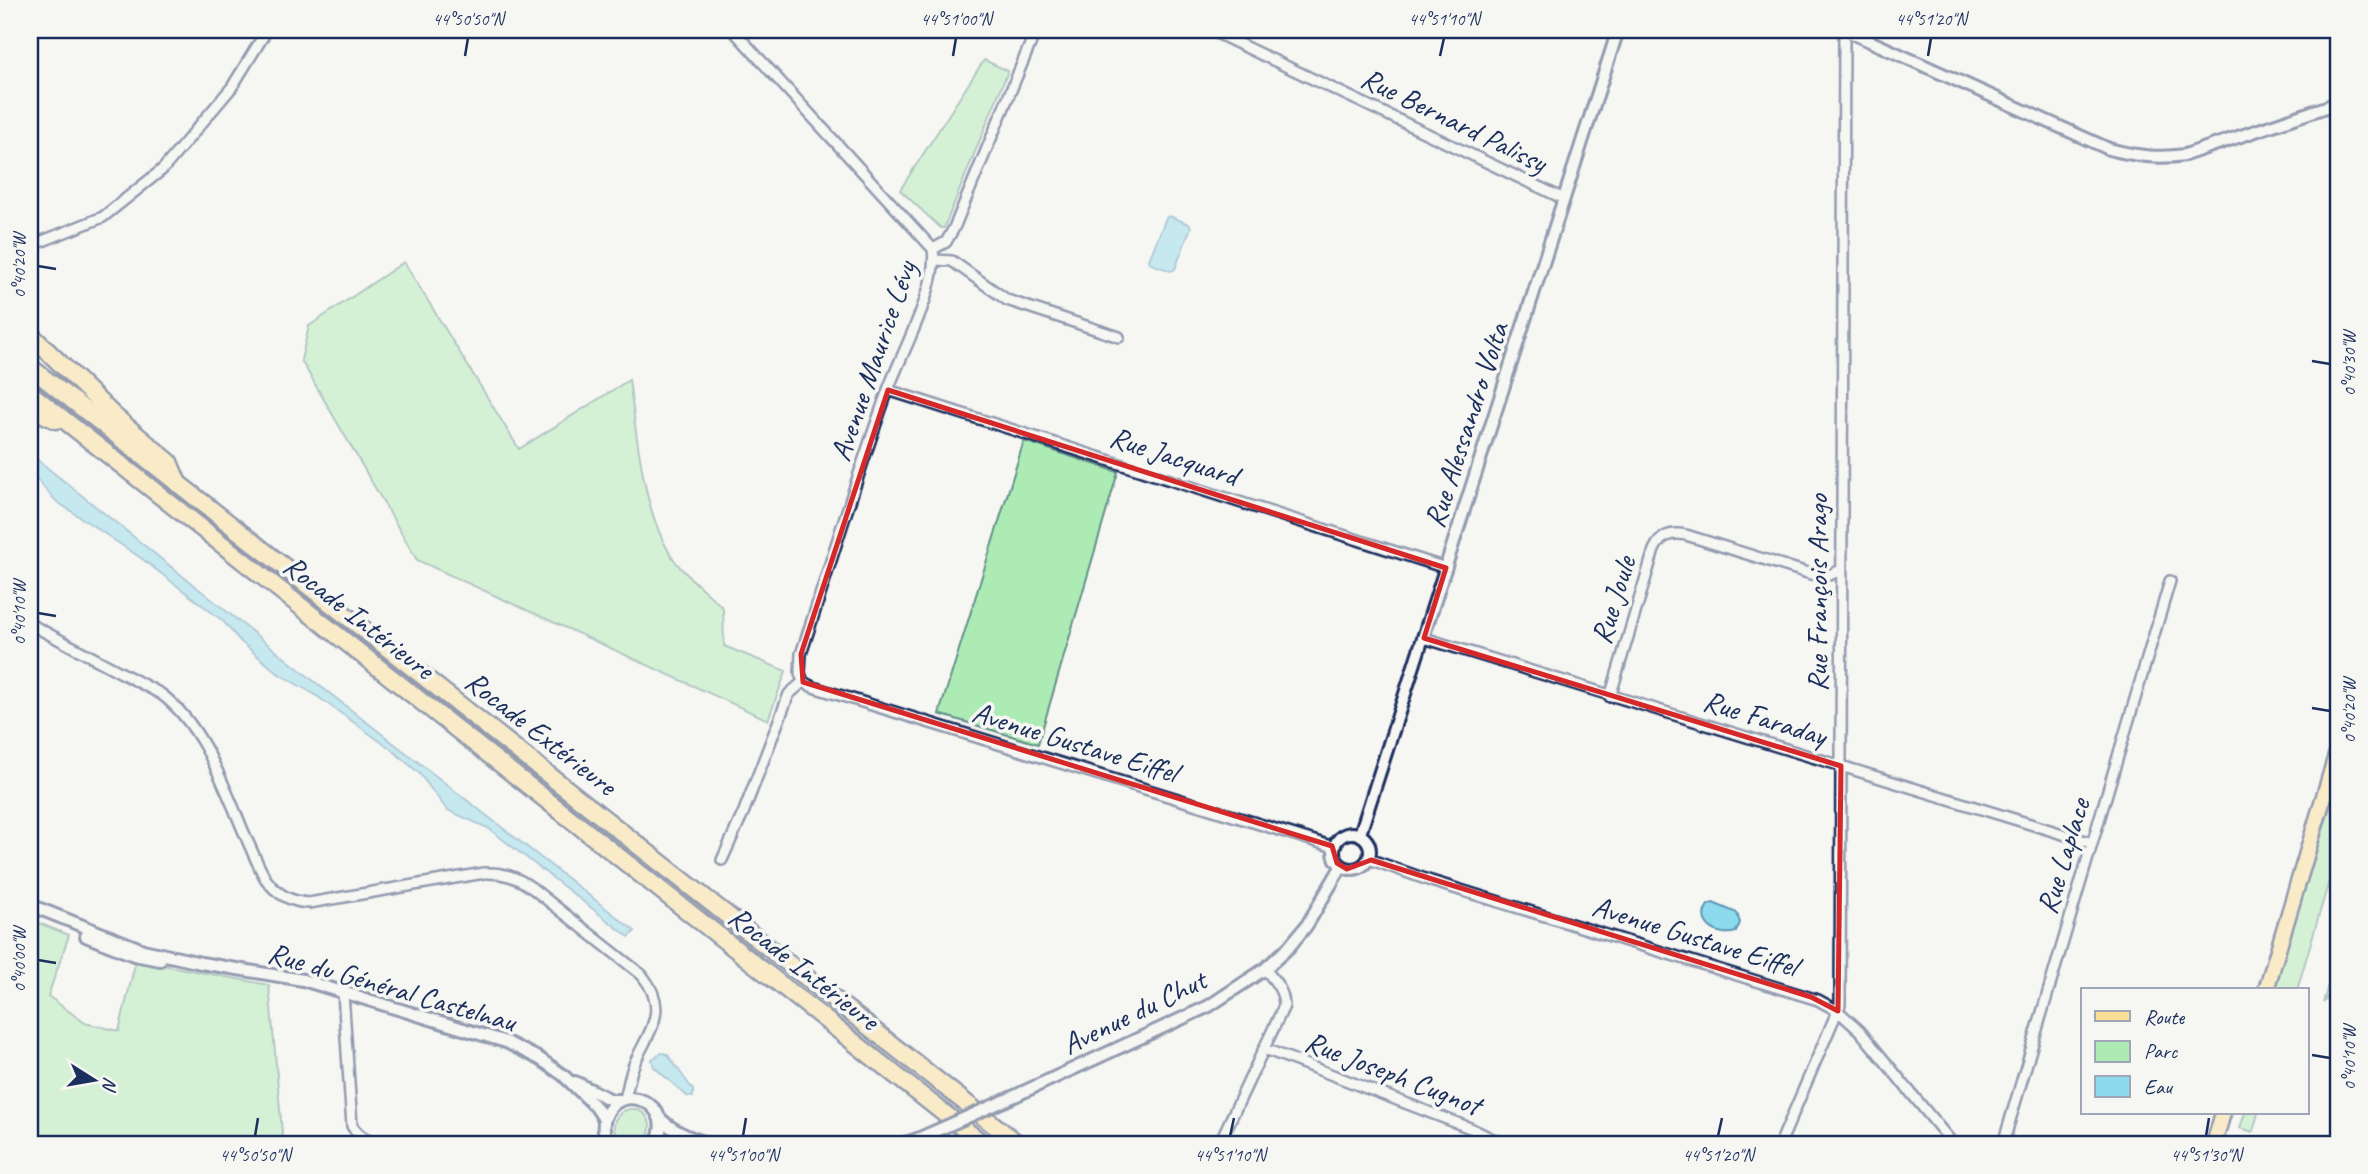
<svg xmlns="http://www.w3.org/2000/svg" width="2368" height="1174" font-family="Caveat,sans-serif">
  <rect width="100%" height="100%" fill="#f6f6f2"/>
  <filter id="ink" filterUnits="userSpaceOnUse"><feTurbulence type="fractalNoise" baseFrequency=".0143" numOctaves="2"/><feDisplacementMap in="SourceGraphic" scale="14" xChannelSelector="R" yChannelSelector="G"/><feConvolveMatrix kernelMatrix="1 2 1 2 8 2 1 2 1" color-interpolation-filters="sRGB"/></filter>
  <g filter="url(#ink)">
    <!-- green -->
    <path fill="#acecb4" stroke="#648e89" stroke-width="2" d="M984,60L1008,71L944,228H941L900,190Z
      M404,262L519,449L629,380C637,434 643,526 680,567C693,582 709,594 723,608L724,646L786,671L768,720L417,560L301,360L309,326Z
      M1024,441L1118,472L1038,744L939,714Z
      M2338,782V850L2297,990H2274Z
      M31,920L69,935L48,996L85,1023L119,1031L136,960L269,985L283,1144H30Z
      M2338,950V985L2323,1003Z
      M614 1127a18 18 0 1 1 36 0a18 18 0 1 1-36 0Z
      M2245,1113H2258L2253,1132L2240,1128Z"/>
    <!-- water -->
    <path fill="#8ddaed" stroke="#5f96b4" stroke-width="2" d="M1169,216L1189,224L1191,227L1175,269L1171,271L1151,264L1149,260L1166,218Z
      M30,454L315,682L635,931L629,937L488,828L447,810L419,773L391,749L314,694L279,674L240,641L223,621L141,558L56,501L30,472Z
      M1713,903L1737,913L1740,923L1736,932C1718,938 1695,923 1708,905Z
      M662,1053L667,1054L693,1090V1097L687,1096L654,1067L652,1059Z"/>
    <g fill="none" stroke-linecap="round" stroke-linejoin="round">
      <defs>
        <path id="minor" d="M733,30L933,249
          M1210,30L1564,199
          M30,246L103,217L163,169L232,87L267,30
          M933,249L946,242L954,228L1036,30
          M935,260L952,261L1007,300L1119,337
          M888,390L1446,568
          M30,624L161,694C214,733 234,821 265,878C276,894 290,902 309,903L484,873C503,872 517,877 532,888L642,975C669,1009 651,1028 635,1062C630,1073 628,1087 625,1099
          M1424,638L2092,843
          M803,682L813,687L1334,847
          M803,682L800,673L801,654C830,566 856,477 888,390C901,354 939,286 933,249
          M1610,697L1654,550C1661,535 1671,532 1686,535L1811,574L1829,575L1841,570
          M1369,859L1431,881L1818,1000L1838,1011L1860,1031L1953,1144
          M722,860L744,811L789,694L803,682
          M343,993L352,1126C362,1141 373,1141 390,1144
          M1265,1049L1470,1128L1503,1144
          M1219,1144L1284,1006C1284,990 1274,980 1265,969
          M1780,1144L1840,1005L1844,30
          M2003,1144L2170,581"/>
        <path id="tertiary" d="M1845,30L2109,149C2136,156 2158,159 2185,155L2338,103
          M1334 851a18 18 0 1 1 36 0a18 18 0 1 1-36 0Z
          M1360,834L1618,30
          M30,905L143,950L201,963L303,980L506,1042L540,1059L563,1075L596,1107L604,1119
          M86,936L134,955L160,960
          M575,1082L611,1100H621
          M1006,1100L1209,1006L1265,969L1289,947L1307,925L1341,867
          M659,1117C672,1132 692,1139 711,1144
          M609,1144C604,1136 602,1128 605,1118C619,1078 679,1105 655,1144
          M660,1144L664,1142L698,1143
          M902,1144L915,1140"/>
        <path id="primary" d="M2266,990L2338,749
          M2214,1144L2223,1113"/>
        <path id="motorway" d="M30,334L114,416L169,462L177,481
          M30,367L1018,1144
          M30,393L983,1144
          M30,408L56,420"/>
      </defs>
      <!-- minor casing -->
      <use href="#minor" stroke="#1b2f5e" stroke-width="14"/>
      <!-- tertiary casing -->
      <use href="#tertiary" stroke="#1b2f5e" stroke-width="16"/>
      <!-- primary casing -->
      <use href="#primary" stroke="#1b2f5e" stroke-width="19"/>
      <!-- motorway casing -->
      <use href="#motorway" stroke="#1b2f5e" stroke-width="21"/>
      <!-- minor -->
      <use href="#minor" stroke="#f6f6f2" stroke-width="9"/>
      <!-- tertiary -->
      <use href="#tertiary" stroke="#f6f6f2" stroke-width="10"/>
      <!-- primary -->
      <use href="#primary" stroke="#fdde96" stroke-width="14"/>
      <!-- motorway -->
      <use href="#motorway" stroke="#fdde96" stroke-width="16"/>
      <!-- tram -->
      <path stroke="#1b2f5e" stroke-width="2" d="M2241,1144L2242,1142"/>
      <defs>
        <path id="tertiary-bridge" d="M915,1140L1006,1100"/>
      </defs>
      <!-- tertiary-bridge casing -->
      <use href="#tertiary-bridge" stroke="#1b2f5e" stroke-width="16" stroke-linecap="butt"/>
      <!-- tertiary-bridge -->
      <use href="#tertiary-bridge" stroke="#f6f6f2" stroke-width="10"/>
    </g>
  </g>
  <!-- marked area -->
  <path d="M0 0H2368V1174H0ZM888,390L1446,568L1424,638L1841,766L1838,1011L1811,997L1371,860L1347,869L1337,863L1332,846L803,682L801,654Z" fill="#f6f6f2" fill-opacity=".55" fill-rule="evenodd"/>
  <path fill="none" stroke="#d62828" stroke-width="5" stroke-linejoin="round" d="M888,390L1446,568L1424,638L1841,766L1838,1011L1811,997L1371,860L1347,869L1337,863L1332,846L803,682L801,654Z"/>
  <!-- ticks -->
  <path fill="none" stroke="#1b2f5e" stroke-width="2.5" d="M465,56L468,38M953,56L956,38M1440,56L1444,38M1928,56L1931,38M38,266L56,269M2312,361L2330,364M38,613L56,616M2312,708L2330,711M38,960L56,963M2312,1055L2330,1058M255,1136L258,1118M743,1136L746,1118M1230,1136L1234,1118M1718,1136L1722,1118M2206,1136L2209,1118"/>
  <g text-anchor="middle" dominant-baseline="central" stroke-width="7" stroke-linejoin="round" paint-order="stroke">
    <!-- street labels -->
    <g font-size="30" fill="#1b2f5e" stroke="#f6f6f2">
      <text transform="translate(1454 120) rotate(26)">Rue Bernard Palissy</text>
      <text transform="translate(873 361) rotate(-71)">Avenue Maurice Lévy</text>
      <text transform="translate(1466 425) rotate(-72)">Rue Alessandro Volta</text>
      <text transform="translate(1174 456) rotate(18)">Rue Jacquard</text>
      <text transform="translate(1817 593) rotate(-90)">Rue François Arago</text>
      <text transform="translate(1613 600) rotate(-73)">Rue Joule</text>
      <text transform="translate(359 617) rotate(38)">Rocade Intérieure</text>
      <text transform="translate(1765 718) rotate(17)">Rue Faraday</text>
      <text transform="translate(541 733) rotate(38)">Rocade Extérieure</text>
      <text transform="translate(1075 742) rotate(17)">Avenue Gustave Eiffel</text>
      <text transform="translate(2063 856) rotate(-73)">Rue Laplace</text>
      <text transform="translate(1695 936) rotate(17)">Avenue Gustave Eiffel</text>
      <text transform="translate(804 968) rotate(38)">Rocade Intérieure</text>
      <text transform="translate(392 987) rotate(16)">Rue du Général Castelnau</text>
      <text transform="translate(1134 1012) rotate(-26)">Avenue du Chut</text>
      <text transform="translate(1393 1073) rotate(21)">Rue Joseph Cugnot</text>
    </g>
  </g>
  <!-- margin -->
  <rect width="2368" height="1174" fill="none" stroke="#f6f6f2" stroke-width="77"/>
  <!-- legend -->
  <rect x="2081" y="988" width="228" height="126" fill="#f6f6f2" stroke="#9ea6b7" stroke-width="2"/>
  <rect x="2095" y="1011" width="35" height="10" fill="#fdde96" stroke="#9ea6b7" stroke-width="2"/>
  <text x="2144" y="1024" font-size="21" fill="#1b2f5e">Route</text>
  <rect x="2095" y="1041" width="35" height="21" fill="#acecb4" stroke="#9ea6b7" stroke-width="2"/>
  <text x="2144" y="1058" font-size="21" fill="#1b2f5e">Parc</text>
  <rect x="2095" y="1076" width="35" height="21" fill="#8ddaed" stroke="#9ea6b7" stroke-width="2"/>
  <text x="2144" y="1094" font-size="21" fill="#1b2f5e">Eau</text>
  <!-- north arrow -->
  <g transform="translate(94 1080) rotate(101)" stroke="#f6f6f2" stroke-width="5" paint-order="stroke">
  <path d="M0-5L12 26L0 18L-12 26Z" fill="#1b2f5e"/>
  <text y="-10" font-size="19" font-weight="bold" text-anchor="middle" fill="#1b2f5e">N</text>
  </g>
  <rect x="38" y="38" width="2292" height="1098" fill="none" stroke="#1b2f5e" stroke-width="2.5"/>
  <g font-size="18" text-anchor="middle" fill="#1b2f5e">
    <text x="468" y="25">44°50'50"N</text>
    <text x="956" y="25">44°51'00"N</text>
    <text x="1444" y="25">44°51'10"N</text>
    <text x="1931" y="25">44°51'20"N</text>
    <text transform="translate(19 266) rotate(-90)" y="6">0°40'20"W</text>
    <text transform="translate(2349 364) rotate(-90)" y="6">0°40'30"W</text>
    <text transform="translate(19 613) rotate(-90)" y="6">0°40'10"W</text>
    <text transform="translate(2349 711) rotate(-90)" y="6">0°40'20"W</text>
    <text transform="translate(19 960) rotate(-90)" y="6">0°40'00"W</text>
    <text transform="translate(2349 1058) rotate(-90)" y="6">0°40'10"W</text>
    <text x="255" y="1161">44°50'50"N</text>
    <text x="743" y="1161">44°51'00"N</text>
    <text x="1230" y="1161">44°51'10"N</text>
    <text x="1718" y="1161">44°51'20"N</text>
    <text x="2206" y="1161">44°51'30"N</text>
  </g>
</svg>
